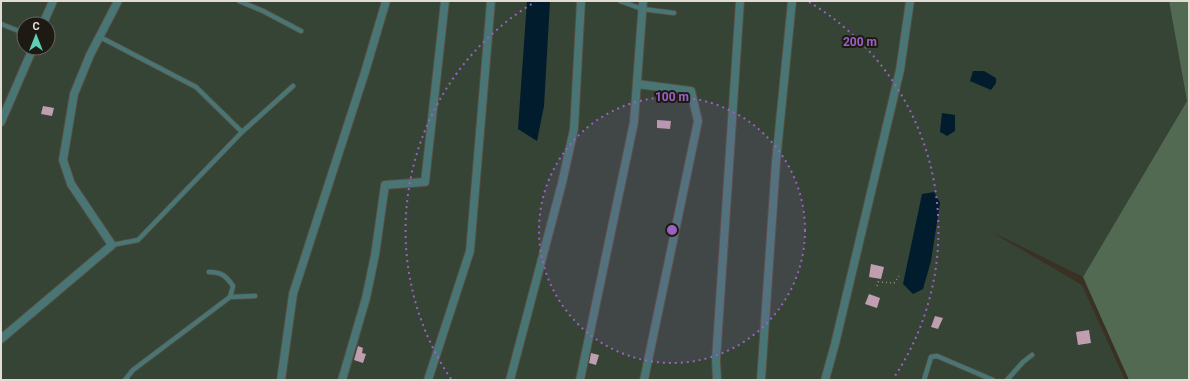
<svg xmlns="http://www.w3.org/2000/svg" width="1190" height="381" font-family="Roboto,sans-serif">
  <rect width="100%" height="100%" fill="#3a3023"/>
  <!-- green -->
  <path fill="#354435" fill-rule="evenodd" d="M1,1H1169L1187,101L1083,277L990,231L1082,285L1125,380H1ZM24,24H48V48H24Z"/>
  <!-- forest -->
  <path fill="#526a52" d="M1169,1H1189V380H1129L1083,277L1187,101Z"/>
  <!-- water -->
  <path fill="#011c2d" d="M527,1H550L544,106L537,141L518,129Z
    M973,71H984L996,78V83L991,90L970,81Z
    M942,113L955,115V131L947,136L940,132Z
    M934,192L940,203L931,261L923,289L913,294L903,284L922,194Z"/>
  <!-- building -->
  <path fill="#c09eb0" d="M43,106L54,108L52,116L41,114Z
    M657,120L671,121L670,129L657,128Z
    M871,264L884,267L881,279L869,277Z
    M869,294L880,298L877,308L865,304Z
    M935,316L943,318L938,329L931,327Z
    M1089,330L1091,343L1078,345L1076,332Z
    M358,346L363,348L362,353L366,354L363,363L354,360Z
    M591,353L599,355L596,365L589,363Z"/>
  <g fill="none" stroke-linecap="round" stroke-linejoin="round">
    <defs>
      <path id="lane" d="M239,1L263,11L301,31
        M620,1L642,9L674,13
        M1,24L24,33
        M100,37L196,87L242,132
        M112,245L138,240L242,132L293,86
        M209,272C222,272 226,276 233,286L230,297
        M125,380L133,370L230,297L255,296
        M924,380L931,357L937,356L993,380
        M1007,380L1023,362L1032,355"/>
      <path id="street" d="M43,24L53,1
        M637,84L691,91L698,121L644,380
        M1,122L33,48
        M1,339L112,245L71,184L63,160L74,94L90,55L118,1
        M281,380L293,294L365,72L386,1
        M342,380L366,298L375,255L385,185L425,182L445,1
        M428,380L470,251L491,1
        M510,380L562,183L574,129L581,1
        M580,380L634,122L643,1
        M717,380L716,360L740,1
        M761,380L776,162L792,1
        M825,380L835,344L900,70L910,1"/>
    </defs>
    <!-- lane casing -->
    <use href="#lane" stroke="#554c3f" stroke-width="6"/>
    <!-- street casing -->
    <use href="#street" stroke="#554c3f" stroke-width="10"/>
    <!-- path -->
    <path stroke="#938b81" stroke-width="1.5" stroke-dasharray="1 3" stroke-linecap="butt" d="M878,282L894,283L899,276
      M877,286L879,279"/>
    <!-- lane -->
    <use href="#lane" stroke="#497574" stroke-width="4.5"/>
    <!-- street -->
    <use href="#street" stroke="#497574" stroke-width="8"/>
  </g>
  <!-- distance rings -->
  <circle cx="672" cy="230" r="133" fill="#9a61c5" fill-opacity=".12"/>
  <g fill="none" stroke="#9a61c5" stroke-width="2" stroke-dasharray="2 4">
    <circle cx="672" cy="230" r="133"/>
    <path d="M451 379A266 266 0 0 1 535 2M809 2A266 266 0 0 1 893 379"/>
  </g>
  <circle cx="672" cy="230" r="6" fill="#9a61c5" stroke="#1d1913" stroke-width="2"/>
  <g font-size="12" text-anchor="middle" font-weight="bold" fill="#9a61c5" stroke="#1d1913" stroke-width="4" stroke-linejoin="round" paint-order="stroke">
    <text x="860" y="46">200 m</text>
    <text x="672" y="101">100 m</text>
  </g>
  <!-- border -->
  <rect width="1190" height="381" fill="none" stroke="#e2dcd4" stroke-width="4"/>
  <!-- north arrow -->
  <g transform="translate(36 36)"><circle r="19" fill="#1d1913" stroke="#6c6760"/>
  <path d="M0-3L7 15L0 10L-7 15Z" fill="#5eceb7"/>
  <text y="-6" font-size="11" font-weight="bold" text-anchor="middle" fill="#e2dcd4">С</text>
  </g>
</svg>
